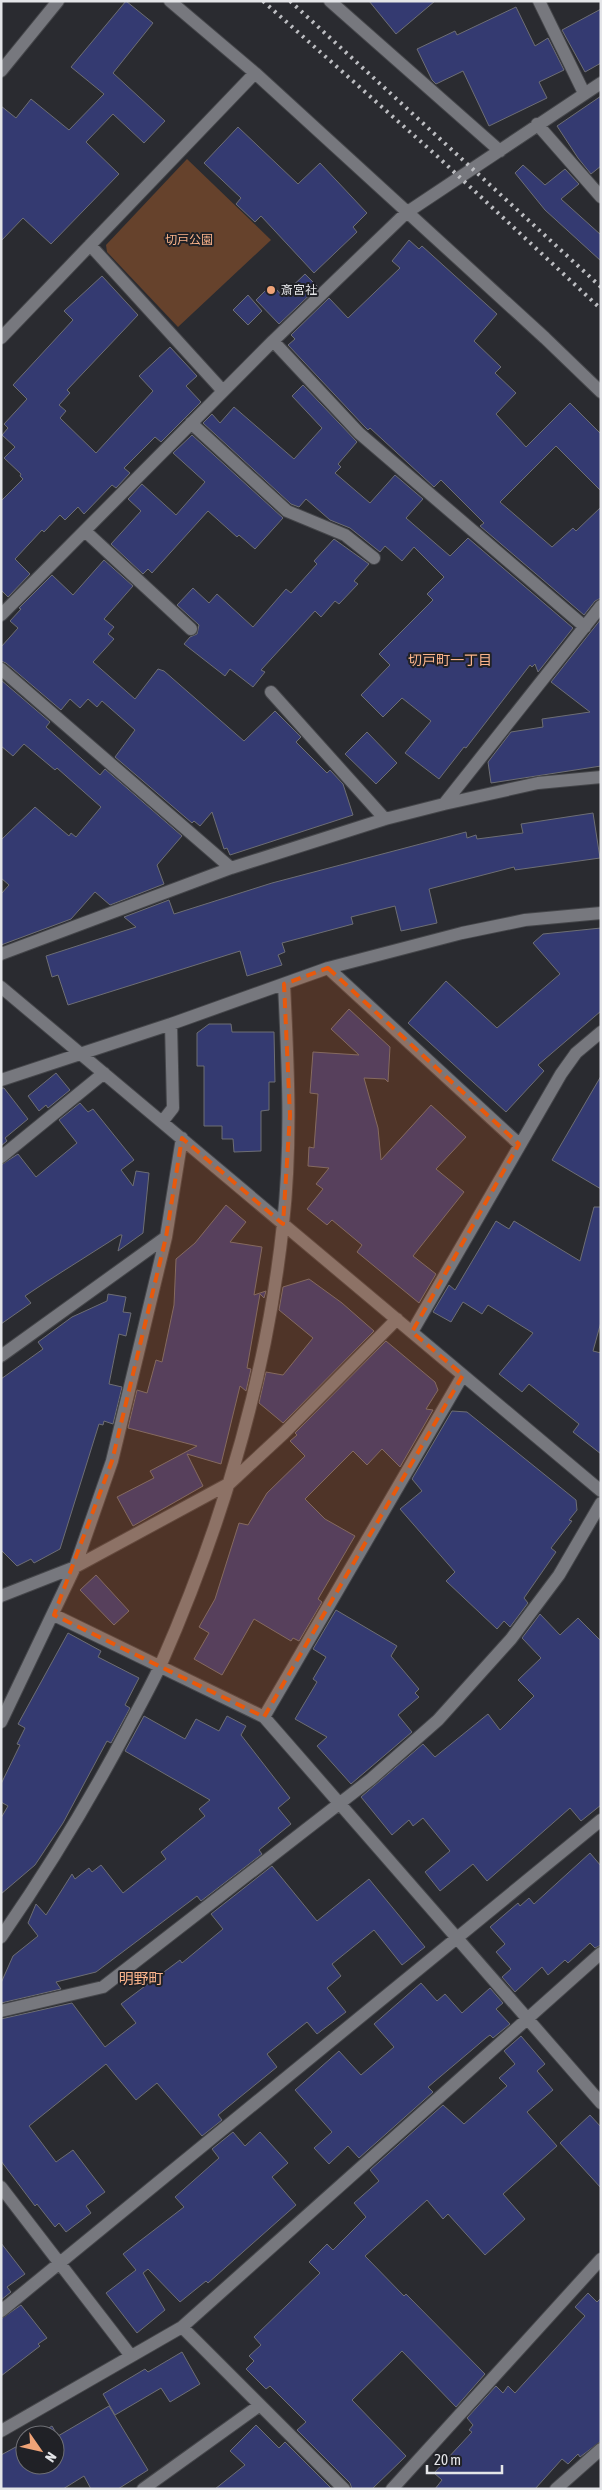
<svg xmlns="http://www.w3.org/2000/svg" width="602" height="2490" font-family="'Asap Condensed','Noto Sans JP',sans-serif">
  <rect width="100%" height="100%" fill="#2a2b30"/>
  <!-- green -->
  <path fill="#66422c" d="M187,159L271,240L178,327L107,252L106,245Z"/>
  <!-- building -->
  <path fill="#343a71" stroke="#6d6e74" d="M126,1L153,23L113,73L165,121L144,143L113,114L86,142L119,174L51,244L23,218L1,241V106L16,118L31,99L69,130L104,94L71,67Z
    M369,1H435L396,34Z
    M516,7L535,46L548,38L564,70L539,82L547,98L489,126L463,71L436,84L432,80L417,49L455,31L457,35Z
    M601,9V63L585,72L562,30Z
    M601,96V166L591,174L578,158L557,126Z
    M238,127L298,184L320,163L367,213L353,227L357,232L314,273L261,216L255,222L236,204L241,198L204,163Z
    M523,165L545,185L565,169L579,184L561,199L601,235V261L545,210L515,173Z
    M409,240L419,249L422,246L497,314L474,341L501,367L495,373L516,393L496,414L526,447L570,403L601,434V491L556,446L500,502L552,547L573,528L576,531L601,507V598L595,601L584,615L480,526L484,523L441,480L434,487L370,428L368,430L365,427L288,345L295,339L291,335L329,298L348,318L400,268L392,261Z
    M305,274L318,287L279,324L256,300L272,284L282,296Z
    M102,276L138,315L67,390L70,393L59,405L66,411L60,418L96,453L153,391L139,376L170,347L197,376L186,386L201,402L161,442L155,437L124,468L130,473L116,488L112,485L84,514L78,507L65,520L60,515L44,532L42,530L15,559L30,574L8,597L1,590V501L23,479L20,476L21,474L4,458L15,447L2,435L8,428L4,424L27,399L13,385L73,320L64,311Z
    M248,295L262,311L248,325L233,310Z
    M303,385L357,442L338,464L341,467L335,473L370,503L395,475L423,499L406,518L450,556L468,538L573,628L538,672L535,664L532,667L530,665L466,748L464,747L439,779L405,753L431,721L402,698L383,717L361,695L390,665L379,654L433,600L427,594L444,577L414,547L402,561L385,546L380,552L350,528L330,520L306,499L299,507L291,504L203,423L212,414L220,423L234,407L294,459L322,428L292,396Z
    M192,435L283,518L255,549L239,535L237,537L208,511L152,573L148,569L143,574L111,544L141,511L128,499L142,484L176,515L205,482L173,453Z
    M334,539L369,564L354,581L358,584L339,604L335,601L321,617L315,611L261,670L265,672L253,687L230,669L225,676L184,644L190,637L197,634L199,625L177,605L193,588L209,603L217,594L253,627L286,589L291,593L317,564L314,561Z
    M104,560L133,586L104,619L114,627L108,634L114,639L93,662L135,699L158,669L164,671L244,741L275,711L301,737L296,742L327,773L330,770L343,784L353,815L230,855L227,848L224,849L212,812L200,826L194,821L192,823L115,757L135,730L102,701L97,707L88,699L80,708L70,699L61,710L6,663L1,661V647L18,628L10,621L21,609L19,608L52,575L73,595Z
    M601,619V766L491,783L488,762L511,732L543,727L542,719L590,712L551,682Z
    M1,680L50,722L46,727L100,775L105,769L182,836L157,865L164,884L110,905L95,892L71,919L1,945V894L9,885L1,878V840L35,807L69,836L71,833L76,837L101,807L57,768L55,770L24,744L13,756L1,746Z
    M367,732L397,763L376,784L345,754Z
    M593,813L600,858L515,870L514,867L429,889L437,923L401,931L395,906L351,917L353,924L282,943L285,952L278,955L282,965L247,976L240,951L68,1005L58,975L52,977L46,956L136,927L124,917L169,900L174,914L272,883L466,832L467,838L476,835L477,839L523,833L521,824Z
    M601,928V1011L538,1065L544,1071L506,1112L408,1023L446,981L497,1028L560,974L533,943L543,934Z
    M349,1009L390,1047L388,1082L385,1079L364,1078L378,1128L381,1160L431,1105L466,1137L436,1169L464,1192L413,1256L436,1274L419,1303L357,1252L362,1245L332,1220L327,1225L307,1209L323,1189L316,1184L329,1168L308,1166L309,1147L314,1148L318,1094L310,1093L313,1052L359,1055L331,1029Z
    M209,1024H231L232,1032H274L275,1082H269V1110L261,1111V1151L234,1152L233,1139H222V1126H204V1066H197V1033Z
    M56,1073L70,1090L48,1108L46,1105L39,1111L28,1096Z
    M601,1076V1189L552,1160Z
    M1,1088H4L28,1119L5,1138L7,1141L1,1146Z
    M80,1103L88,1112L93,1109L134,1160L121,1170L133,1186L136,1171L149,1173L143,1233L118,1251L122,1235H120L46,1282L25,1296L31,1303L1,1324V1165L18,1154L36,1177L77,1143L59,1120Z
    M226,1205L246,1222L230,1242L262,1247L254,1295L266,1291L264,1298L260,1294L247,1368L251,1369L246,1391L240,1386L221,1464L187,1454L203,1486L133,1526L117,1497L154,1478L150,1471L197,1446L128,1428L137,1390L147,1393L156,1360L162,1362L174,1305L176,1259L195,1243Z
    M594,1207H601V1322L593,1351L601,1353V1454L573,1432L579,1424L529,1384L522,1392L499,1374L533,1333L488,1305L482,1314L463,1302L451,1322L433,1312L449,1285L455,1290L496,1221L509,1229L514,1221L580,1261Z
    M309,1279L342,1303L374,1331L283,1423L259,1403L266,1372L283,1375L313,1338L279,1310L283,1287Z
    M108,1294L126,1297L123,1312L131,1313L126,1336L119,1334L109,1384L122,1387L113,1424L104,1421L103,1425L99,1424L60,1549L34,1563L31,1559L17,1566L1,1550V1379L43,1349L38,1342L72,1317L107,1301Z
    M386,1341L435,1382L438,1390L426,1409L433,1410L400,1467L382,1449L367,1465L353,1451L305,1499L325,1519L355,1536L318,1599L322,1602L299,1641L293,1638L291,1641L254,1619L222,1675L194,1659L209,1633L199,1627L215,1599L239,1523L248,1525L267,1493L305,1456L290,1441L297,1435L295,1433Z
    M452,1411L467,1412L576,1500L577,1510L569,1520L572,1521L551,1548L556,1552L524,1598L528,1603L510,1627L504,1621L497,1629L446,1581L455,1572L400,1509L422,1491L412,1479Z
    M96,1575L129,1611L114,1625L80,1590Z
    M336,1610L397,1646L391,1656L419,1689L415,1693L419,1697L398,1715L412,1732L351,1784L317,1746L327,1737L295,1719L317,1682L313,1679L326,1657L313,1649Z
    M540,1614L560,1635L578,1618L601,1641V1805L581,1821L570,1808L487,1881L473,1864L440,1891L425,1872L450,1851L423,1818L413,1826L409,1820L392,1835L361,1797L423,1744L435,1757L488,1714L500,1730L534,1696L518,1680L541,1658L522,1638Z
    M68,1633L101,1651L98,1657L139,1678L125,1705L130,1708L111,1743L107,1741L63,1823L35,1865L1,1894V1818L8,1806L1,1802V1784L20,1745L17,1744L25,1728L18,1724Z
    M144,1716L185,1739L196,1719L219,1731L227,1716L246,1726L241,1735L290,1798L278,1808L291,1824L259,1850L262,1854L201,1901L197,1896L96,1972L56,1982L61,1989L1,2003V1983L13,1956L38,1936L28,1923L36,1904L46,1915L72,1874L75,1879L89,1868L92,1872L101,1865L123,1893L166,1859L161,1852L205,1816L199,1809L210,1800L125,1751Z
    M590,1853L601,1866V1945L595,1948L590,1943L568,1963L565,1960L548,1975L542,1967L515,1992L502,1977L511,1969L496,1952L505,1944L490,1927L518,1903L520,1906L529,1898L534,1904Z
    M272,1866L317,1921L369,1879L425,1947L402,1965L374,1930L332,1964L341,1976L327,1988L346,2012L317,2034L307,2022L267,2054L277,2067L218,2115L222,2120L202,2136L157,2083L136,2100L106,2064L29,2126L56,2162L73,2150L105,2192L86,2206L91,2213L66,2232L59,2223L55,2227L37,2204L35,2206L1,2161V2019L72,2003L105,2047L136,2023L121,2004L180,1960L182,1963L223,1929L211,1914Z
    M421,1983L437,2001L445,1994L462,2013L490,1988L503,2003L496,2009L510,2024L493,2038L490,2035L486,2038L428,2087L433,2092L359,2158L348,2146L329,2164L314,2148L332,2132L295,2090L339,2051L361,2075L394,2047L374,2024Z
    M521,2036L545,2064L537,2071L553,2090L527,2112L557,2146L503,2194L525,2219L485,2255L448,2214L443,2219L427,2200L365,2256L404,2296L406,2294L485,2374L456,2407L402,2351L352,2400L406,2456L372,2489H352L350,2483L297,2430L306,2422L270,2386L266,2389L246,2369L254,2361L249,2356L261,2345L254,2337L320,2273L309,2262L327,2244L333,2250L366,2217L354,2203L379,2181L370,2170L443,2105L464,2124L507,2086L499,2078L515,2064L504,2051Z
    M590,2115L601,2127V2188L560,2143Z
    M233,2132L245,2146L260,2132L288,2163L272,2177L296,2205L208,2283L206,2281L180,2302L148,2269L143,2273L165,2310L137,2333L106,2293L136,2270L123,2254L184,2207L175,2197L219,2158L212,2149Z
    M1,2243L25,2274L7,2287L11,2292L1,2300Z
    M588,2293L597,2302L601,2298V2441L580,2457L578,2454L568,2464L562,2459L535,2489H435L442,2480L434,2473L472,2432L469,2430L473,2425L467,2418L496,2386L503,2393L508,2386L515,2393L585,2316L575,2307Z
    M21,2305L47,2338L38,2344L40,2346L1,2376V2319Z
    M182,2352L200,2384L170,2402L161,2388L115,2415L103,2394L145,2369L148,2372Z
    M109,2406L148,2470L118,2489H91L84,2476L63,2489H1V2455L25,2442V2465H55V2435H37L52,2426L58,2436Z
    M256,2425L279,2448L285,2442L332,2489H215L245,2465L230,2451Z"/>
  <g fill="none" stroke-linecap="round" stroke-linejoin="round">
    <defs>
      <path id="minor" d="M170,1L255,73L545,338L601,392
        M330,1L500,151
        M539,1L584,93
        M1,71L58,1
        M537,124L601,197
        M90,245L223,391
        M1,338L255,73
        M273,341L359,433L585,627
        M191,423L287,511L345,535L374,558
        M85,531L191,629
        M1,615L273,341L406,213L601,83
        M1,669L231,868
        M271,692L385,819
        M444,804L601,606
        M1,954L231,868L385,819L444,804L538,783L601,777
        M328,968L519,1144
        M1,987L601,1491
        M1,1080L171,1024L328,968L462,933L525,920L601,913
        M162,1122L173,1108L171,1024
        M1,1157L104,1073
        M412,1332L561,1074L576,1053L601,1032
        M1,1356L166,1237
        M1,1596L75,1567L230,1483L284,1433L397,1319
        M54,1615L264,1717L601,2103
        M264,1717L463,1375
        M1,1722L75,1567L112,1461L166,1237L182,1138
        M1,1937C48,1869 90,1800 128,1728C139,1707 151,1686 161,1664C222,1525 267,1376 283,1224C292,1144 288,1064 284,984
        M1,2011L103,1987L371,1779L438,1720L511,1639L559,1575L601,1503
        M1,2187L131,2356
        M1,2311L601,1820
        M182,2327L344,2489
        M1,2431L182,2327L601,1953
        M143,2489L260,2405
        M392,2489L601,2259
        M556,2489L601,2449"/>
    </defs>
    <!-- minor casing -->
    <use href="#minor" stroke="#45464a" stroke-width="14"/>
    <!-- minor -->
    <use href="#minor" stroke="#77787e" stroke-width="12"/>
    <!-- rail -->
    <path stroke="#bdbec2" stroke-width="4" stroke-dasharray="2.5 5" stroke-linecap="butt" d="M263,1L437,156L601,309
      M290,1L601,287"/>
  </g>
  <!-- marked area -->
  <path fill="#e8590c" fill-opacity="0.2" stroke="#e8590c" stroke-width="4" stroke-dasharray="10 6" stroke-linejoin="round" d="M328,968L519,1144L412,1332L463,1375L264,1717L54,1615L112,1461L166,1237L182,1138L283,1224L290,1115L284,984Z"/>
  <!-- markers -->
  <circle fill="#efa377" stroke="#202126" stroke-width="2" cx="271" cy="290" r="5"/>
  <g text-anchor="middle" dominant-baseline="central" stroke-width="4" stroke-linejoin="round" paint-order="stroke">
    <!-- park labels -->
    <g font-size="12" fill="#fbb48b" stroke="#202126">
      <text x="189" y="240">切戸公園</text>
    </g>
    <!-- poi labels -->
    <g font-size="12" fill="#e4e5e8" stroke="#202126" text-anchor="start">
      <text x="281" y="290">斎宮社</text>
    </g>
    <!-- neighbourhood labels -->
    <g font-size="14" fill="#fcb58c" stroke="#202126">
      <text x="450" y="660">切戸町一丁目</text>
    </g>
    <!-- quarter labels -->
    <g font-size="15" fill="#fcb58c" stroke="#202126">
      <text x="141" y="1978">明野町</text>
    </g>
  </g>
  <!-- border -->
  <rect width="602" height="2490" fill="none" stroke="#e4e5e8" stroke-width="5"/>
  <!-- north arrow -->
  <g transform="translate(40 2450) rotate(124)"><circle r="24" fill="#202126" stroke="#6e6f74"/>
  <path d="M0-4L9 19L0 12L-9 19Z" fill="#efa377"/>
  <text y="-8" font-size="14" font-weight="bold" text-anchor="middle" fill="#e4e5e8">N</text>
  </g>
  <!-- scale -->
  <path d="M427 2465v8h75v-8" fill="none" stroke="#e4e5e8" stroke-width="2.5"/>
  <text x="434" y="2465" font-size="15" fill="#e4e5e8" stroke="#202126" stroke-width="4" paint-order="stroke">20 m</text>
</svg>
